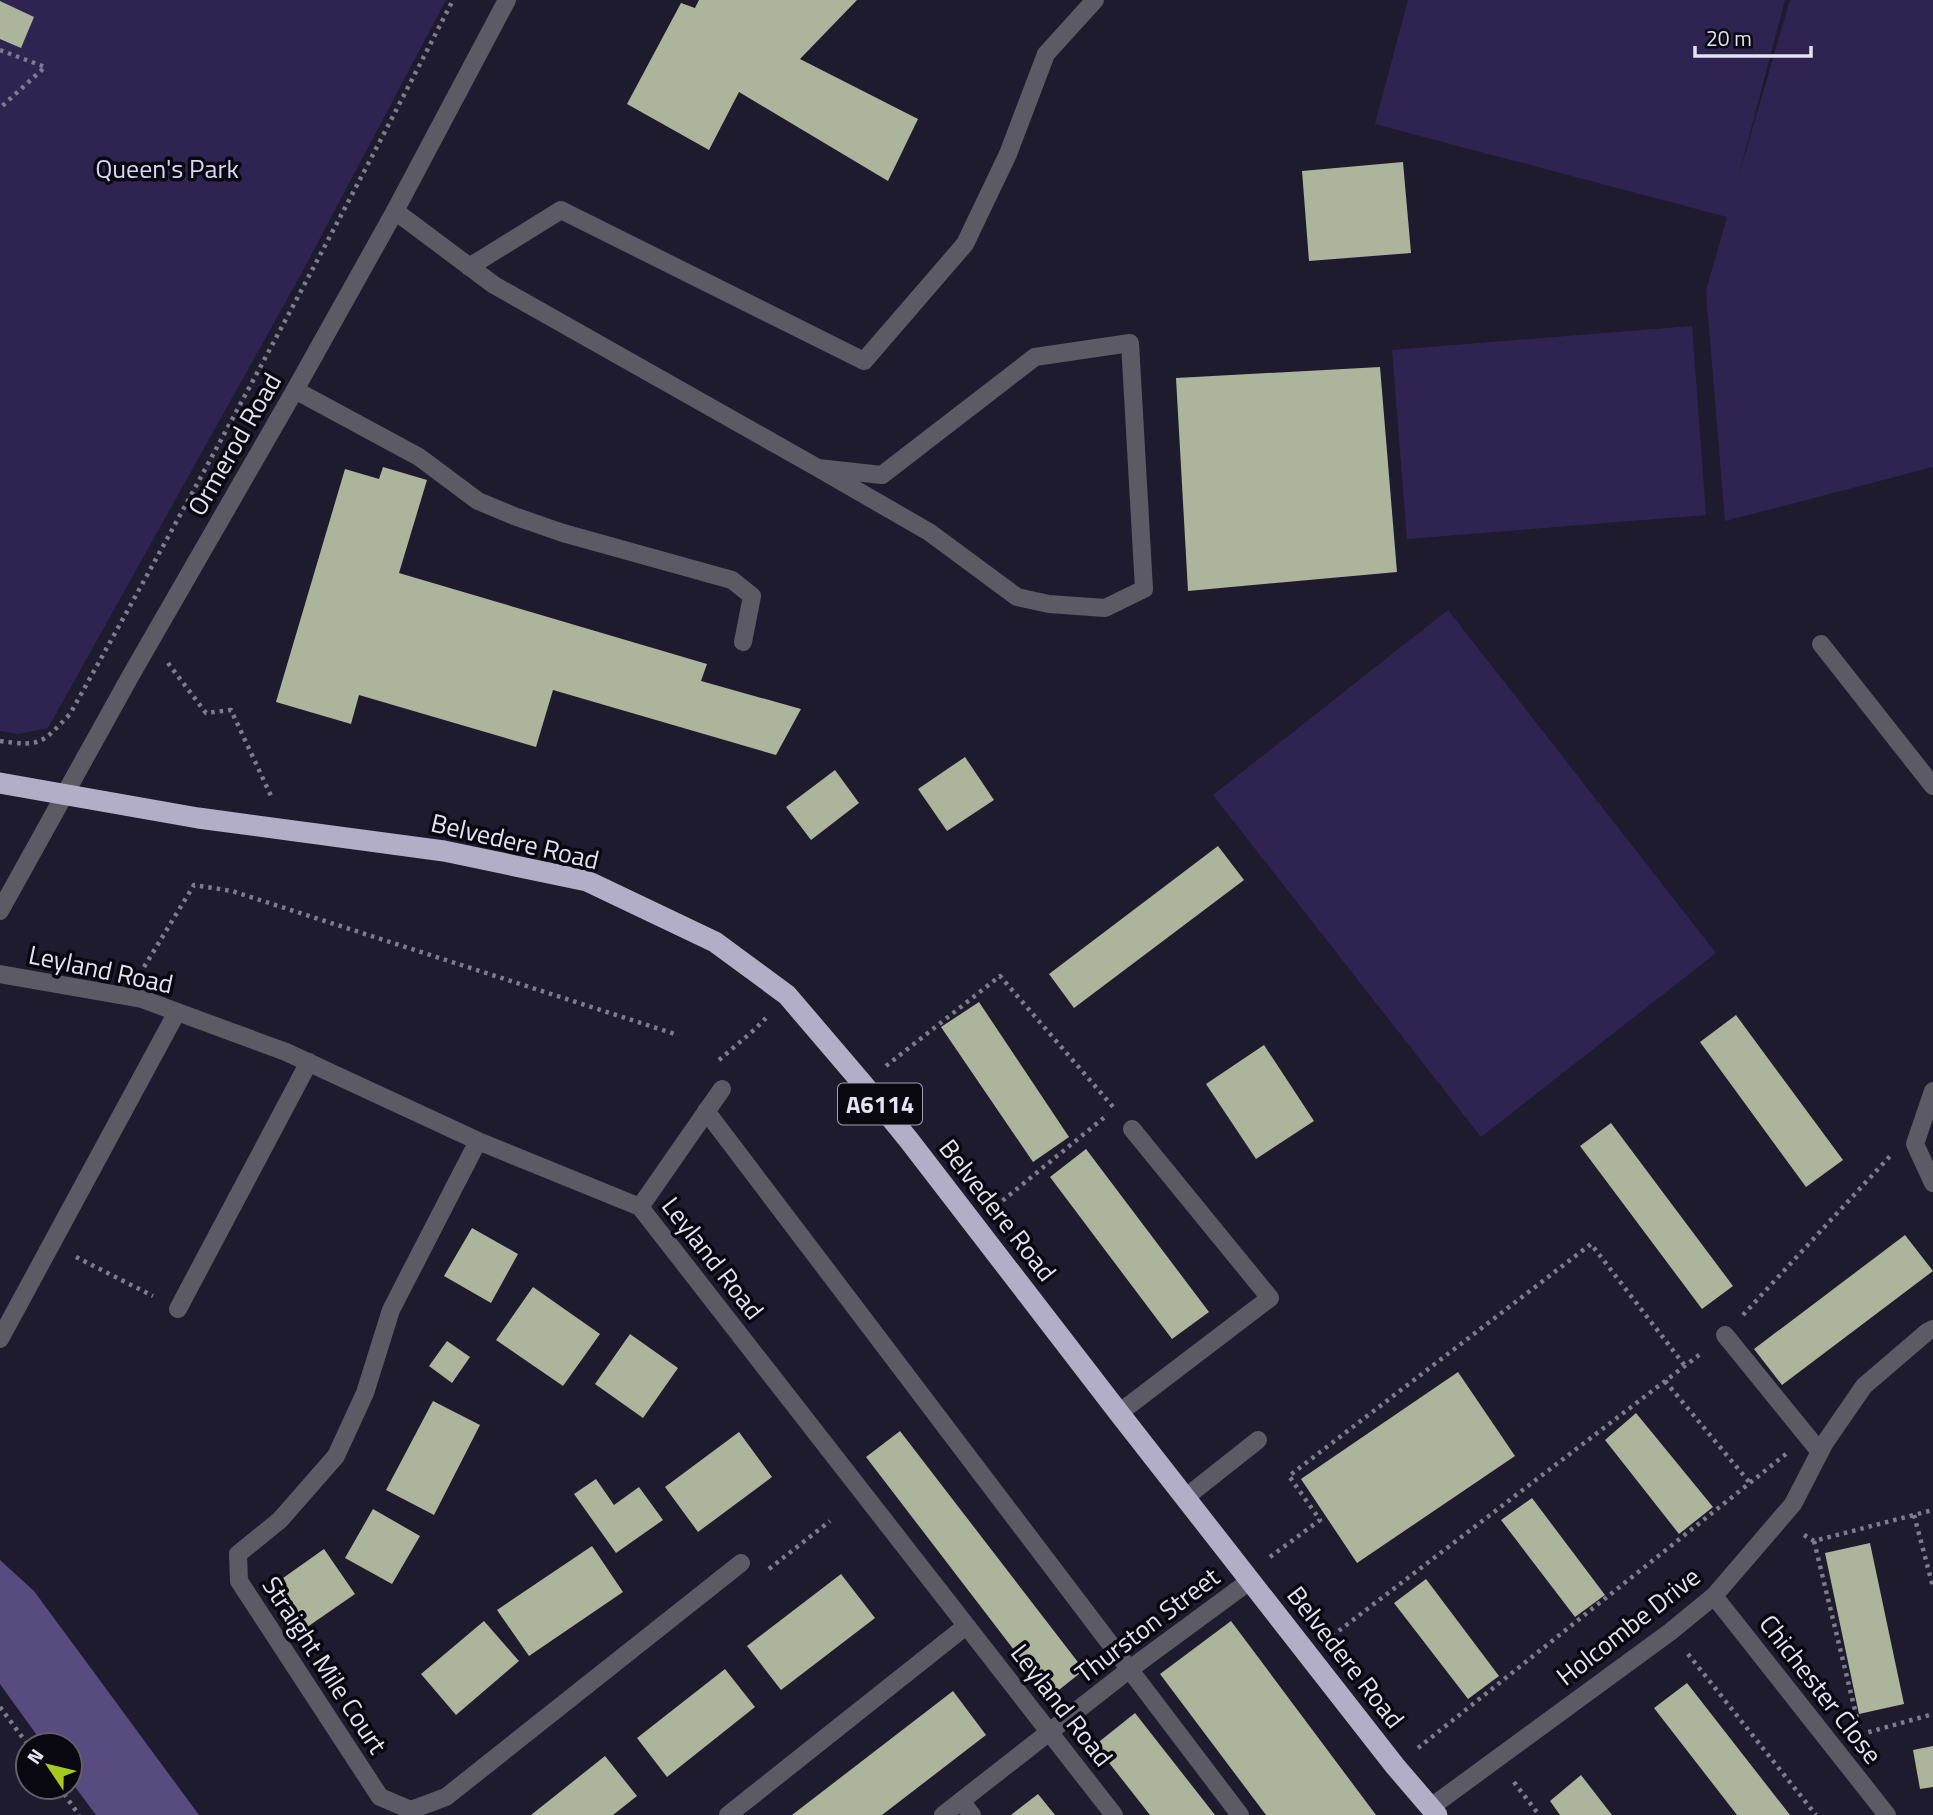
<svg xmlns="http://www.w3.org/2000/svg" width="1933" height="1815" font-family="'Titillium Web',sans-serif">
  <rect width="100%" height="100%" fill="#1f1b2e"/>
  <!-- green -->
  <path fill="#2f2451" d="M0,0H446L300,276L48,728L18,734L0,731Z
    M1408,0H1785L1737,182L1790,0H1933V467L1725,521L1706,291L1727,217L1375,124Z
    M1692,326L1706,515L1407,539L1392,350Z
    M1448,610L1716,953L1481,1137L1213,795Z"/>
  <!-- water -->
  <path fill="#574b80" d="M0,1560L34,1591L199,1815H96L70,1780V1745H44L0,1684Z"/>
  <!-- building -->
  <path fill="#acb49b" d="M699,0H857L800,59L918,119L888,181L739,92L709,150L627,104L681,3L695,8Z
    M0,1L34,17L21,48L0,39Z
    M1403,162L1411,253L1309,261L1302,171Z
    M1380,367L1397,572L1188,591L1176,378Z
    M383,467L427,480L399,573L707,664L701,681L801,709L776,755L553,690L536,747L359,695L351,724L276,702L345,469L379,479Z
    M965,757L994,800L947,831L918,789Z
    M835,770L859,803L811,840L786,807Z
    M1218,846L1244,880L1074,1008L1049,974Z
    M979,1002L1069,1137L1033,1162L941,1027Z
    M1736,1015L1843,1160L1806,1187L1700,1042Z
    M1264,1045L1314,1121L1256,1159L1206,1084Z
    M1611,1123L1733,1286L1702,1309L1580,1146Z
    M1086,1149L1209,1312L1172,1339L1050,1177Z
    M472,1228L518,1254L491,1303L444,1276Z
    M1905,1235L1933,1271L1782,1385L1754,1349Z
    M533,1287L600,1334L563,1386L496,1340Z
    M630,1334L678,1368L643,1418L595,1384Z
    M447,1341L470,1357L452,1383L429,1366Z
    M1458,1372L1515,1456L1357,1563L1301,1479Z
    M433,1401L480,1425L434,1515L386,1490Z
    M1636,1413L1713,1507L1679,1534L1605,1440Z
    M900,1431L1084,1670L1050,1697L866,1457Z
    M739,1432L772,1477L698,1532L665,1487Z
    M596,1479L614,1505L639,1487L663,1520L616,1553L574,1494Z
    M1532,1498L1605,1595L1575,1617L1501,1520Z
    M373,1509L420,1536L392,1584L345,1558Z
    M1870,1543L1904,1704L1859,1714L1825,1553Z
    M592,1546L623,1592L529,1656L497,1610Z
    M324,1549L355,1594L300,1632L269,1588Z
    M841,1574L875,1618L781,1690L747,1646Z
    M1426,1579L1499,1676L1468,1699L1394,1603Z
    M484,1621L519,1661L456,1715L421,1674Z
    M1231,1621L1376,1815H1266L1160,1674Z
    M725,1669L755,1707L667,1777L637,1738Z
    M1687,1683L1790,1815H1737L1654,1708Z
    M953,1691L986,1735L882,1815H792Z
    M1135,1713L1215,1815H1150L1095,1745Z
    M1933,1746V1787L1920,1789L1913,1750Z
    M605,1756L637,1796L613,1815H531Z
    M1581,1775L1612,1815H1560L1550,1801Z
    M1038,1794L1055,1815H1011Z"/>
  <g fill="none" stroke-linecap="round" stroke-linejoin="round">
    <!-- path -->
    <path stroke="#7e7b8c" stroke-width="4.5" stroke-dasharray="3.5 5" stroke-linecap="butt" d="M0,50L45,67L0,108
      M168,663L206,713L231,710L272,798
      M0,741C42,747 42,743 70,714C202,478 330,240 453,0
      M144,967L194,885L232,891L675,1034
      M719,1060L754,1030L767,1017
      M886,1066L1000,976L1114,1108
      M996,1206L1106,1116
      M76,1257L153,1296
      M1743,1315L1891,1155
      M1665,1381L1750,1483
      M1914,1515L1933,1587
      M1804,1535L1814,1541L1933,1510
      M1814,1541L1861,1735
      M1270,1557L1320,1520L1289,1476L1591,1244L1685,1366
      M769,1569L830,1521
      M1332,1636L1703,1352
      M1688,1654L1816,1815
      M0,1707L28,1745
      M1862,1736V1734L1933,1714
      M1418,1748L1786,1454
      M1514,1782L1539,1815
      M59,1787L79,1815"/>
    <!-- lane -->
    <path stroke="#5c5a64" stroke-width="18" d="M395,211L494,285L818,468L882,475L1035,357L1130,343L1144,589L1105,608L1049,604L1017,597L929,532L818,468
      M469,267L561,210L864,361L965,244L1008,154L1046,54L1095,0
      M295,390L419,457L478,501L514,516L563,533L732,580L752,596L743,642
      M1821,644L1933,786
      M706,1111L1240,1815
      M178,1309L309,1062
      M1725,1335L1820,1452
      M0,1339L177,1012
      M1186,1497L1258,1440
      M961,1801L972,1815
      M728,1815L966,1626"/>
    <!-- street -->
    <path stroke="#5c5a64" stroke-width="18" d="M0,911L131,675L295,390L395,211L507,0
      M0,974L142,999L286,1052L478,1141L640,1207L1114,1815
      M1933,1091L1915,1144L1933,1183
      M478,1141L391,1310L365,1393L336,1456L280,1520L238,1554L239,1581L380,1797L411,1810L446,1797L741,1563
      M640,1207L722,1089
      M1119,1413L1270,1298L1132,1129
      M1714,1596L1887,1815
      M1431,1807L1670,1632L1714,1596L1793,1504L1824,1444L1864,1386L1927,1332L1933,1329
      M943,1815L1130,1669L1251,1580"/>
    <!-- highway -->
    <path stroke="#b2aec7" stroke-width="21" d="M0,783L198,818L444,851L587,881L715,942L787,995L863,1084L908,1139L1119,1413L1395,1766L1437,1815"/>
  </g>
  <g text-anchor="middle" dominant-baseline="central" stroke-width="7" stroke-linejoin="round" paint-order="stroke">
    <!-- shield labels -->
    <rect fill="#09070f" stroke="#a3a1ad" stroke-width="2" x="838" y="1083.5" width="84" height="41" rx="5"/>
    <g font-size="24" font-weight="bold" fill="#e5e3f1">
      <text x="880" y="1104">A6114</text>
    </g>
    <!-- park labels -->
    <g font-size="26" fill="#dad4f6" stroke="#09070f">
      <text x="167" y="168">Queen's Park</text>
    </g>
    <!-- street labels -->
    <g font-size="26" fill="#e5e3f1" stroke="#09070f">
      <text transform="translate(234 444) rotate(-60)">Ormerod Road</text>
      <text transform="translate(515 841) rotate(13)">Belvedere Road</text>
      <text transform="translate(101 969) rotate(12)">Leyland Road</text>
      <text transform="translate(998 1210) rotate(52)">Belvedere Road</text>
      <text transform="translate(713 1258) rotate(52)">Leyland Road</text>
      <text transform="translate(1147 1625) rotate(-37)">Thurston Street</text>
      <text transform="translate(1628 1626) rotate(-38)">Holcombe Drive</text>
      <text transform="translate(1346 1657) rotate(52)">Belvedere Road</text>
      <text transform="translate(325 1665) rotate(57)">Straight Mile Court</text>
      <text transform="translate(1821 1689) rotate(52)">Chichester Close</text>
      <text transform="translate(1062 1705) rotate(52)">Leyland Road</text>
    </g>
  </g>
  <!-- north arrow -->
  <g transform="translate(49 1766) rotate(305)"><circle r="33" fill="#09070f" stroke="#615f69" stroke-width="2"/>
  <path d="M0-5L12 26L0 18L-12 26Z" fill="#a7c81e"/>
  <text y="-10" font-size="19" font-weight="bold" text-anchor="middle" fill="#e5e3f1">N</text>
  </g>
  <!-- scale -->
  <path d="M1695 46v10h116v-10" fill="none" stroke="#e5e3f1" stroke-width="3.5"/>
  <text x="1706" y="46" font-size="21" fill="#e5e3f1" stroke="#09070f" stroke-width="5" paint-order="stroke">20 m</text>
</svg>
